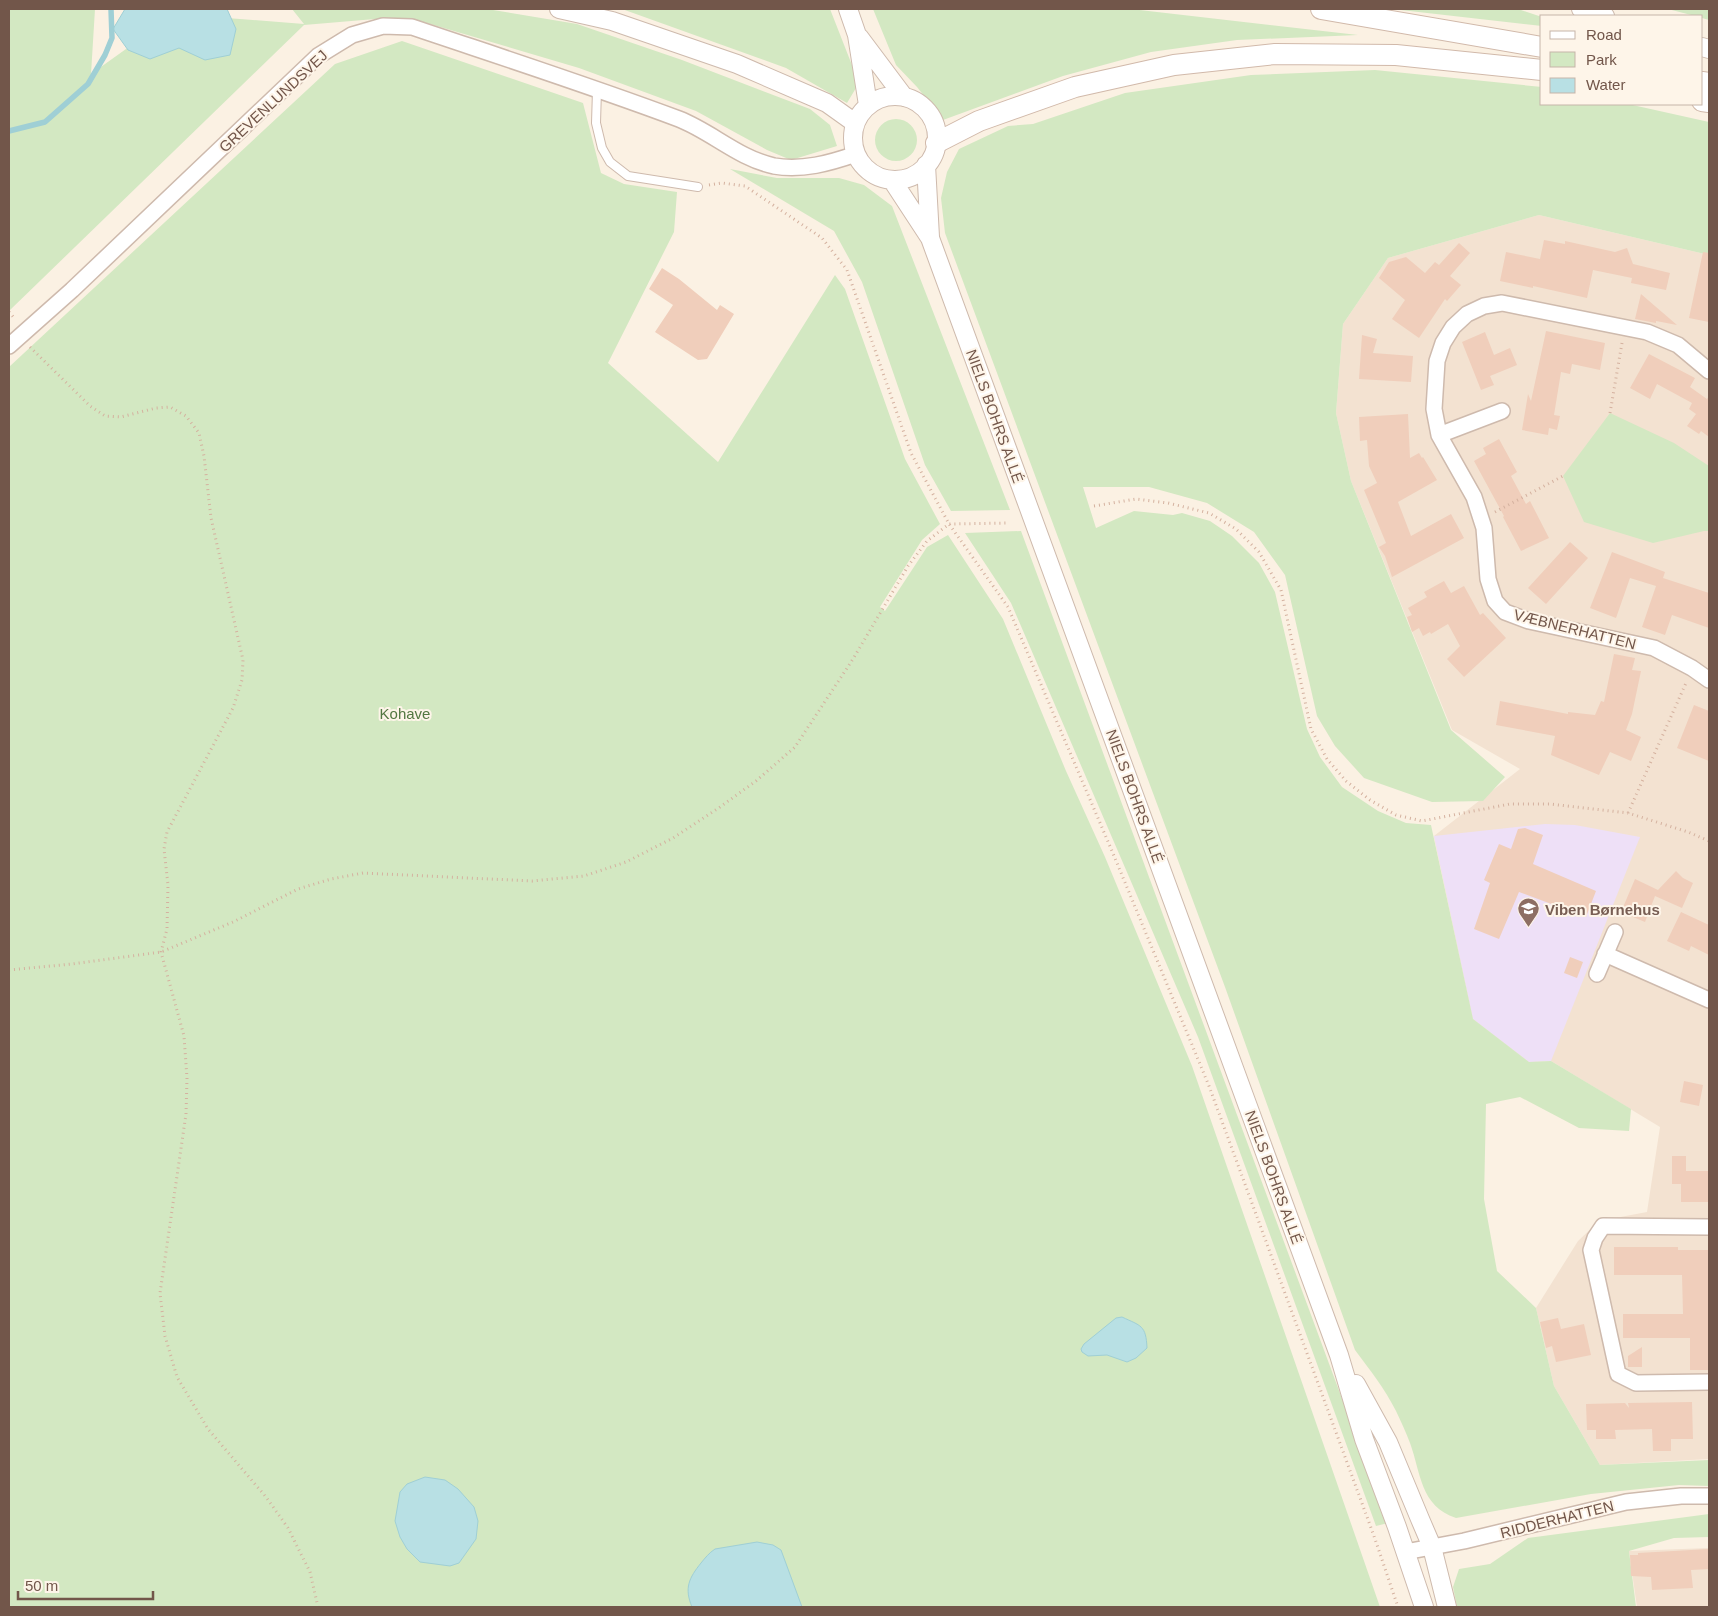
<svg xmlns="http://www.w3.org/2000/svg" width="1718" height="1616" font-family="Arial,sans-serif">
  <rect width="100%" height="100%" fill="#fbf1e3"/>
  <!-- residential -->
  <path fill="#f3e2d1" d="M1539,215L1709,255V1459L1600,1465L1554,1386L1536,1308L1578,1241L1599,1221L1647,1212L1660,1127L1551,1061L1529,1062L1473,1019L1434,836L1520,769L1452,730L1351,481L1336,413L1343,324L1388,258Z
    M1709,1548V1607H1637L1629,1551Z"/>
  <!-- education -->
  <path fill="#eee0f7" d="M1545,824L1575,825L1640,837L1551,1061L1529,1062L1473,1019L1434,836Z"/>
  <!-- green -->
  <path fill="#d3e8c2" d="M9,9H95L91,74L175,14L304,24L292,9H487L577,24L682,60L810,109L830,125L837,146L791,160L767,150L696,111L579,68L420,21L375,19L304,25L9,311Z
    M622,9H830L859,83L847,103L786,68Z
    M873,9H1131L1358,35L1237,40L1151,52L1063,76L943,120L917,87L896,65Z
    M1392,9H1518L1542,17V26Z
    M1668,9H1709V20L1702,18V16H1695Z
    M402,41L583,103L601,173L624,184L677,192L674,232L608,363L718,462L835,275L845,289L905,459L940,524L922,540L880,607L885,611L927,547L948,535L1003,619L1066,771L1105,857L1192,1066L1380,1607H9V367L335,64Z
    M1375,70L1542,87V104H1628L1709,122V255L1539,215L1388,258L1343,324L1336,413L1351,481L1451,730L1505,777L1483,801L1432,802L1364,778L1335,746L1317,716L1285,575L1254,532L1207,503L1149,487H1083L1096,528L1134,511L1173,515L1182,513L1210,521L1232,536L1259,563L1275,592L1307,729L1320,757L1342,787L1378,811L1406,823L1431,825L1473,1019L1529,1062L1551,1061L1631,1109L1629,1131L1579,1128L1520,1097L1486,1104L1484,1199L1497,1271L1536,1308L1554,1386L1600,1465L1709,1460V1486L1679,1485L1591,1494L1456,1518C1420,1506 1421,1473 1410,1443C1406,1432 1401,1422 1396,1411C1385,1389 1370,1370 1355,1350L1225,987L945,233L941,198L947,172L959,149L1008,126L1033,124L1125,93L1251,75Z
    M875 140a21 21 0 1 1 42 0a21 21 0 1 1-42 0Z
    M730,169L777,178H839L864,185L892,206L1010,510L951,511L925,465L862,282L834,231Z
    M1610,413L1674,443L1709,466V531H1704L1653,543L1584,522L1563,476Z
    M1021,531L1388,1523L1376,1526L1198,1037L1011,603L965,533Z
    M1709,1514V1537L1674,1538L1629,1551L1636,1607H1457L1453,1587L1459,1569L1490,1564L1528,1538Z"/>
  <!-- water -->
  <path fill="#b8e0e4" stroke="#9fcfd5" d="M125,9H227L236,29L230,55L205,60L179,48L150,59L128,50L113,29Z
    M1122,1317C1141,1326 1146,1325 1147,1348L1136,1358L1127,1362L1107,1355L1088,1356L1082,1352L1081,1349L1084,1344L1116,1318Z
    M425,1477L445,1480L458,1489L474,1507L478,1521L476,1539L459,1563L450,1566L420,1562L407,1549L400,1537L395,1521L400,1492L407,1484Z
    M757,1542L773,1545L781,1550L802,1607H692C684,1588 689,1578 701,1563C705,1558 709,1553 715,1549Z"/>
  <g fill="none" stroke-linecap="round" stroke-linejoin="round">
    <!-- stream -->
    <path stroke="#9fcfd5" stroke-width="5.5" d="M9,131L45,122L88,84L105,55L112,38L111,9"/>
  </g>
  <!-- building -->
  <path fill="#f0cebb" d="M1544,240L1565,244V241L1615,252L1627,248L1633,264L1670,273L1666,290L1631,283L1632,278L1593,270L1587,298L1533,286V288L1500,281L1506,252L1540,259Z
    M1459,243L1470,253L1450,276L1461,285L1447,301L1445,299L1419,338L1392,319L1405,300L1379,278L1389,262L1406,257L1425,273L1435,262L1439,265Z
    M1703,252L1709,253V322L1689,318Z
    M662,268L679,279L717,310L720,305L734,314L707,359L698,360L655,332L673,305L649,289Z
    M1641,294L1677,325L1656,321V323L1635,319Z
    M1546,331L1605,343L1600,370L1572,364L1570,374L1561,372L1554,415L1560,416L1557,430L1549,428L1548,435L1522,430L1528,394L1531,401Z
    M1485,332L1494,355L1510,348L1517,365L1490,376L1494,385L1481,390L1462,342Z
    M1362,335L1377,339L1373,353L1413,356L1411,382L1359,379Z
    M1649,354L1695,378L1690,387L1707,399L1709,396V437L1701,431L1699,434L1687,426L1696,414L1689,409L1692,403L1657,384L1650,399L1630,388Z
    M1408,414L1410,458L1419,453L1422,458L1423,457L1437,480L1398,502L1411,536L1451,514L1464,538L1392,577L1385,556L1379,547L1386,543L1364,490L1377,483L1369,466L1367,440L1360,441L1359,417Z
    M1499,439L1517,472L1511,476L1526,504L1530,501L1549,538L1521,551L1503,517L1504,516L1474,461L1486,454L1483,448Z
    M1570,542L1588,558L1546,604L1528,588Z
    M1612,552L1665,572L1663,578L1709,593V628L1672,615L1665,635L1642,627L1656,586L1630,578L1616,618L1590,608Z
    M1444,581L1451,593L1464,586L1480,615L1483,613L1506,638L1464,677L1447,659L1460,646L1448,624L1431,634L1430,632L1423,636L1419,628L1412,632L1407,617L1412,615L1408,608L1427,597L1424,592Z
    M1614,654L1635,658L1632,670L1641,671L1632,714L1626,730L1641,737L1631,761L1610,752L1599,775L1551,755L1555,736L1496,725L1500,701L1568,714V712L1595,715L1601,701L1604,702Z
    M1694,705L1709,711V761L1677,748Z
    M1525,828L1543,835L1533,864L1596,891L1586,917L1519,892L1499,939L1474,929L1490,883L1484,880L1499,844L1511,849L1518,829Z
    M1676,871L1683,878L1693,883L1682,908L1655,896L1645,922L1621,912L1635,879L1658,890Z
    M1681,912L1709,925V955L1691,946L1689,951L1667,941Z
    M1570,957L1583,962L1577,978L1564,973Z
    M1684,1081L1703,1085L1699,1106L1680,1102Z
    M1672,1156H1686V1171H1709V1202H1681V1184H1672Z
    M1614,1247H1678V1250H1709V1370H1690V1338H1623V1314H1683L1682,1275H1614Z
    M1558,1318L1561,1329L1584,1324L1591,1355L1556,1362L1552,1346L1546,1348L1540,1322Z
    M1642,1347V1367H1628V1356Z
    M1692,1402L1693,1439H1671V1451H1653L1652,1429L1615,1430L1616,1439H1596V1430H1587L1586,1404L1625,1403L1629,1408L1628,1403Z
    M1709,1549V1569L1691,1570L1693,1588L1652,1590L1651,1577L1631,1576L1630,1555H1638V1553Z"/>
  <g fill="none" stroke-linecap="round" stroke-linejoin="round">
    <defs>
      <path id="service" d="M597,90L596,123L602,148L610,162L628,176L698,187"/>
      <path id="minor" d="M9,346L72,290L318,56L352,35L383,26L412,27C501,57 591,86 679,119C712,132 738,158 774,166C802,171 830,163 856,154
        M1709,371L1678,345L1647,332L1502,303L1484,306L1467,314L1453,327L1443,343L1437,361L1434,409L1439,435L1474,497L1484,528L1488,579L1495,601L1505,612L1529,621L1654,648L1692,668L1709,680
        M1439,435L1502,411
        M1605,954L1709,1000
        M1597,974L1615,932
        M1709,1227L1603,1226L1595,1238L1591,1250L1618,1374L1636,1383L1709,1382
        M1405,1552L1464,1541L1626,1502L1681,1496H1709"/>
      <path id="tertiary" d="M559,9L612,21L737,64L827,103L855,123
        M848,9L857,35L868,105
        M1581,9L1605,16
        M859,37L904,97
        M1702,47L1709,49
        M853 138a42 42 0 1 1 84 0a42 42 0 1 1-84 0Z
        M926,165L930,237
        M892,180L930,238L1339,1355L1364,1439L1397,1527L1424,1607
        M1356,1384L1388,1442L1420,1519L1432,1547L1447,1607"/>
      <path id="secondary" d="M1321,9L1542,47
        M1702,82L1709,83
        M1702,101L1709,102
        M936,143L979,121L1075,87L1174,65L1275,54L1396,55L1542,70"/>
    </defs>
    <!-- service casing -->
    <use href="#service" stroke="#cebaad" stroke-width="10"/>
    <!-- minor casing -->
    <use href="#minor" stroke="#cebaad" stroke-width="18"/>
    <!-- tertiary casing -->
    <use href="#tertiary" stroke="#cebaad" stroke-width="20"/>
    <!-- secondary casing -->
    <use href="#secondary" stroke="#d1b9aa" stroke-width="22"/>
    <!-- path -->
    <path stroke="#d4b19f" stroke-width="3" stroke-dasharray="1 4" stroke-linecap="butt" d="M709,185L722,183L745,186L822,238L847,270L911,453L949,524L1008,607L1112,851L1209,1086L1374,1536L1398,1607
      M9,312L15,319
      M30,347L90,406L105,416L121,417L156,408L170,407L186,416L199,433L204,456L211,518L243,660L242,680L233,708L167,832L164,849L168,885L167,929L161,952L184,1036L187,1078L186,1114L160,1293L165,1336L177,1377L208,1429L266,1497L288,1528L310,1572L318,1607
      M1610,413L1622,343
      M1094,506L1136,499L1168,503L1209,513L1236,529L1259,552L1281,590L1311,729L1327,759L1346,781L1370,800L1396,815L1422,821L1510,804H1550L1628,813L1688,832L1709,841
      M1495,512L1563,476
      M1628,813L1686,683
      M9,970L72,964L161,952L233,922L298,889L331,879L363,873L532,881L584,876L626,862L673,838L720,807L756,781L795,747L853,659L908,566L927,541L949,524L1009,523"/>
    <!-- service -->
    <use href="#service" stroke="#fff" stroke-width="8"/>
    <!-- minor -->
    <use href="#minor" stroke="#fff" stroke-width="15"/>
    <!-- tertiary -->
    <use href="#tertiary" stroke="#fff" stroke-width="18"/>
    <!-- secondary -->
    <use href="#secondary" stroke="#fff" stroke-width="20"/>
  </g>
  <!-- icons -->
  <defs>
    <symbol id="school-pin" viewBox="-11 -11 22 30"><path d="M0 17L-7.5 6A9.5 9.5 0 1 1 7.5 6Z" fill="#8d6e63" stroke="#fef5e9"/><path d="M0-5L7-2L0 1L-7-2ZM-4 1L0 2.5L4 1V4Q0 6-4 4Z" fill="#fff"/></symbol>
  </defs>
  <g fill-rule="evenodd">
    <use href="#school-pin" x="1516" y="896" width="25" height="34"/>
  </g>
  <g text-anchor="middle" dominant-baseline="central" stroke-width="4" stroke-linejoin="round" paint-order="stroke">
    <!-- street labels -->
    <g font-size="15" fill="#72564a" stroke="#fef5e9">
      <text transform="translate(273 101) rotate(-43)">GREVENLUNDSVEJ</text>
      <text transform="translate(995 416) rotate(70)">NIELS BOHRS ALLÉ</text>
      <text transform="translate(1575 629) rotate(14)">VÆBNERHATTEN</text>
      <text transform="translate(1135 796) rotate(70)">NIELS BOHRS ALLÉ</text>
      <text transform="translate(1274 1177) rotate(70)">NIELS BOHRS ALLÉ</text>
      <text transform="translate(1557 1519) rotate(-14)">RIDDERHATTEN</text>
    </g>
    <!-- park labels -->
    <g font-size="15" fill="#547842" stroke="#fef5e9">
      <text x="405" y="713">Kohave</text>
    </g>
    <!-- education labels -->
    <g font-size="15" font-weight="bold" fill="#785e54" stroke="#fef5e9" text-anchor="start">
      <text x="1545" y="909">Viben Børnehus</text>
    </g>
  </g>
  <!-- border -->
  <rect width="1718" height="1616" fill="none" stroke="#72564a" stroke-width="20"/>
  <!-- legend -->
  <rect x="1540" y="15" width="162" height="90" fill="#fef5e9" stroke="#c6b5a9"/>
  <rect x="1550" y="31" width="25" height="8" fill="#ffffff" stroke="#c6b5a9"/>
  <text x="1586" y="40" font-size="15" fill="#72564a">Road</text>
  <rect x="1550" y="52" width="25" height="15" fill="#d3e8c2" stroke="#c6b5a9"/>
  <text x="1586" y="65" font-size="15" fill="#72564a">Park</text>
  <rect x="1550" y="78" width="25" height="15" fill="#b8e0e4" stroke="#c6b5a9"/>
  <text x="1586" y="90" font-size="15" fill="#72564a">Water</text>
  <!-- scale -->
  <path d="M18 1591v8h135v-8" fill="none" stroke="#72564a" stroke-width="2.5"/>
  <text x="25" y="1591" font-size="15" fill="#72564a" stroke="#fef5e9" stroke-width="4" paint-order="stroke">50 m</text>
</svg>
